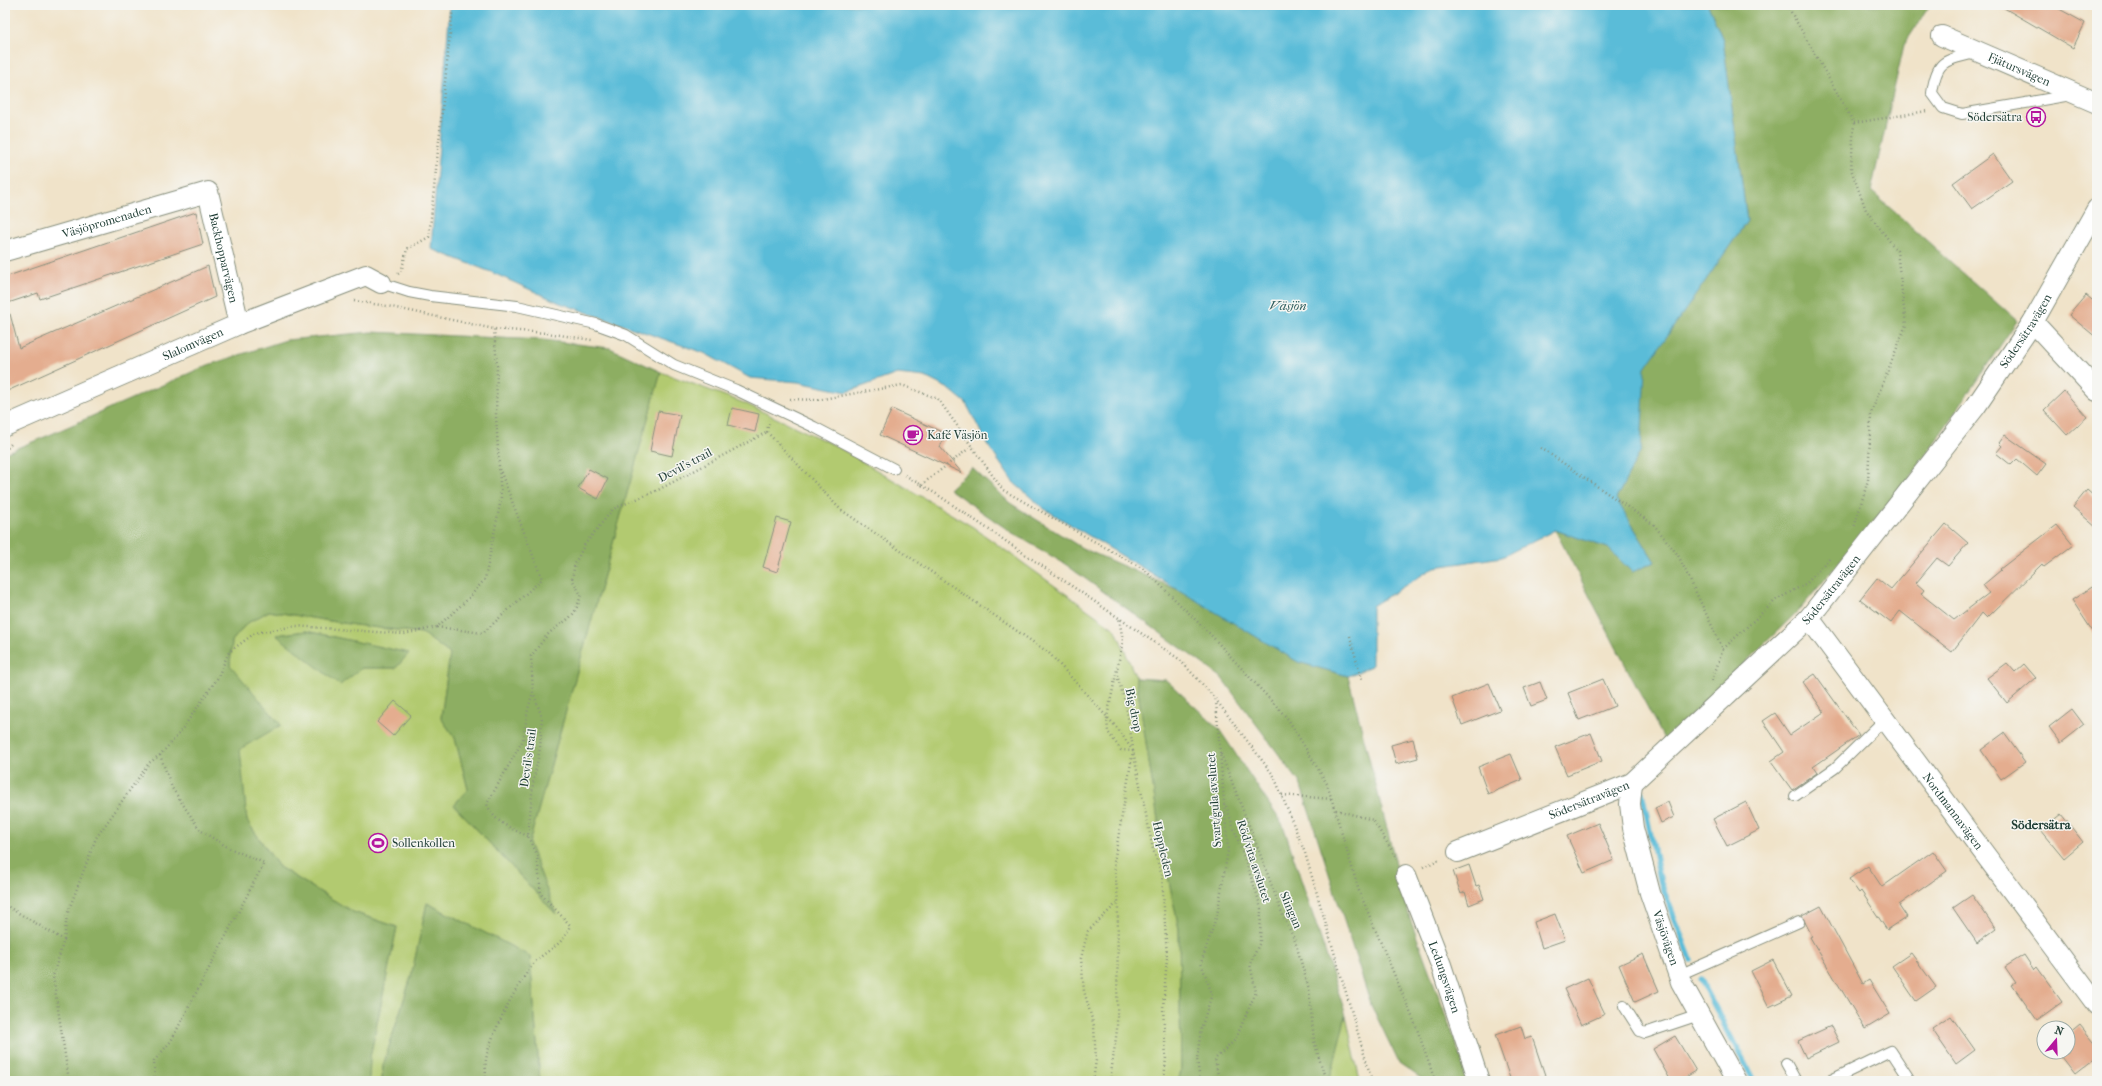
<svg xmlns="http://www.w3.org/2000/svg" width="2102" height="1086" font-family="'IM FELL French Canon',serif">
  <rect width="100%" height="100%" fill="#f6f6f2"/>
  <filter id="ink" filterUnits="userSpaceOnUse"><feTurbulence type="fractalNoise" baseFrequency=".025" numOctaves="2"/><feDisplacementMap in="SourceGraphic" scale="8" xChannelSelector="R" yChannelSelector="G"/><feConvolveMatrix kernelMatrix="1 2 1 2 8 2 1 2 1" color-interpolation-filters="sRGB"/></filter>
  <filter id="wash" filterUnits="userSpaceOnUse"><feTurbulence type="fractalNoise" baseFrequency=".012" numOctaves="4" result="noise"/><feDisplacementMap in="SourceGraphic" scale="16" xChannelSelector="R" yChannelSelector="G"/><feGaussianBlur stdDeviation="0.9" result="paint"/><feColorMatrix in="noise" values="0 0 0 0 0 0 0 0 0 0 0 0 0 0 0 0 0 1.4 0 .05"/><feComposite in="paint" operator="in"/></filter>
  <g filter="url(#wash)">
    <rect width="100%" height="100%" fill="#f0e3c9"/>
    <!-- green -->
    <path fill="#b2ca6f" stroke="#688452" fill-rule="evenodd" d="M661,372L744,403L834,445L973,527L1116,630L1136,678L1163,852L1179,929L1181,1072L1178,1081H540L530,956L427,903L411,977L383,1066L382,1081H369L370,1057L397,927L353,912L279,867L247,821L230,665L232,641L246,624L269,611L355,625L422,633L450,654L441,718L455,738L468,789L454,805L555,913L529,843ZM306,631L408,653L396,668H362L276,635Z
      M1346,1015L1360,1081H1326L1331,1075Z"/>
    <!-- forest -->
    <path fill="#8dae62" stroke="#56764b" d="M1708,5H1930L1904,45L1871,191L2017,321L1911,477L1801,608L1665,741L1555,530L1608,548L1632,572L1655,562L1616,499L1641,450L1644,368L1747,221L1723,40Z
      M371,332L543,340L610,348L661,372L529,843L556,914L454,805L468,789L455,738L441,718L450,654L422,633L355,625L269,611L246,624L232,641L230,665L281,725L240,749L247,821L279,867L353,912L397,927L370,1057L369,1081H5V453L47,436L208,365L286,340Z
      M972,468L1010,503L1082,548L1183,592L1298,662L1348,676L1410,919L1470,1081H1425L1399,1063L1371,1005L1300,783L1221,677L1065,564L1011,532L949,489Z
      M306,631L409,653L396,668H362L340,685L276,635Z
      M1136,678L1166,680L1219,729L1283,825L1346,1015L1331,1075L1326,1081H1178L1181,1072L1179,929L1163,852Z
      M427,903L530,956L540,1081H382L383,1066L411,977Z"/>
    <!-- water -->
    <path fill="#5abcd8" stroke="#3c7c86" d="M450,5H1708L1723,40L1747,221L1645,368L1641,450L1616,499L1655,562L1632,572L1608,548L1555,530L1502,557L1435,567L1372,606V666L1348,676L1298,662L1043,508L1013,482L987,444L966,403L949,389L925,377L897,374L847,392L798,382L750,378L704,353L560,303L491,272L431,249Z"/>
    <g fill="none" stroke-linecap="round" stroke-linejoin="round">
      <!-- stream -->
      <path stroke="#5abcd8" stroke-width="5.5" d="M1642,793L1661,883L1691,960
        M1701,980L1754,1081"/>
    </g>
    <g id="blocks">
      <!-- building -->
      <path fill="#e4ad8f" d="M1999,5H2052L2085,23L2073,48Z
        M1993,154L2012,181L1972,209L1953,183Z
        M196,212L203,244L40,299L38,293L5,304V277Z
        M208,266L215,297L5,392V314H10L19,348Z
        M2086,295L2097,304V338L2069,315Z
        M2064,391L2087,417L2067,435L2044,410Z
        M732,408L759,414L755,432L728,425Z
        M892,409L946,434L940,447L962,473L880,435Z
        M658,411L680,415L672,456L650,451Z
        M2005,435L2046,464L2037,476L2017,459L2011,465L1996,453L2002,446L1999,443Z
        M589,469L608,479L598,499L578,488Z
        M2087,490L2097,499V528L2073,507Z
        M777,518L791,522L777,572L763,567Z
        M1946,524L1968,543L1948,566L1937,558L1916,583L1924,590L1921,594L1954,620L1989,593L1983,585L2001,570L2000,569L2057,525L2073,545L2044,567L2042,564L1987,618L1982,613L1952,652L1900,611L1891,623L1860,599L1877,578L1891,589Z
        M2097,584V638L2072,600Z
        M2007,663L2015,672L2024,664L2036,678L2007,703L1987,678Z
        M1815,674L1859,735L1813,767L1817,773L1792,790L1771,761L1784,752L1763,721L1775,713L1790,735L1824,712L1803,682Z
        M1603,679L1615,706L1579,720L1568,693Z
        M1540,682L1547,700L1531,706L1524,688Z
        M1489,683L1500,710L1462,725L1452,698Z
        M395,701L411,715L393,736L377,722Z
        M2072,709L2084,725L2061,743L2049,727Z
        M1591,733L1602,761L1567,775L1555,747Z
        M2004,733L2025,762L2001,779L1981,750Z
        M1413,739L1418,758L1396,764L1391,745Z
        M1511,754L1522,780L1488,794L1478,767Z
        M1668,802L1674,817L1661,823L1655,808Z
        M1746,802L1759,830L1727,846L1713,819Z
        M2061,814L2083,842L2064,858L2041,830Z
        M1598,823L1614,860L1584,873L1567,836Z
        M1933,851L1947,871L1899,905L1907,917L1887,930L1861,891L1859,893L1849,879L1868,866L1882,887Z
        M1469,865L1476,886L1479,885L1484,899L1469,905L1465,892L1461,894L1453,871Z
        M1972,895L1996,929L1977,943L1953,908Z
        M1821,906L1863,984L1869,980L1890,1014L1865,1029L1814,944L1810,937L1812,936L1802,916Z
        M1555,914L1565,940L1542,948L1534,922Z
        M1911,953L1936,987L1916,1001L1892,966Z
        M1643,954L1659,991L1635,1002L1619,965Z
        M2024,955L2034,970L2037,967L2062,1002L2037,1020L2012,985L2016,983L2005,967Z
        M1773,960L1792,996L1769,1007L1751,971Z
        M1588,978L1605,1014L1581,1025L1564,989Z
        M1951,1016L1975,1050L1956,1064L1932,1029Z
        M1521,1026L1525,1039L1532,1037L1547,1081H1511L1495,1035Z
        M1831,1026L1839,1042L1806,1058L1798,1041Z
        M2080,1026L2097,1047V1055L2074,1073L2058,1052H2068V1036Z
        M1675,1036L1696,1071L1679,1081H1671L1653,1049Z"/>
    </g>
  </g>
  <g filter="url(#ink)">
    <use href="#blocks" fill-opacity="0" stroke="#88907e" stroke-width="1"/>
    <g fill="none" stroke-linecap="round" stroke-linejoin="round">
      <defs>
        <path id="service" d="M1975,53C1944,61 1937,59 1932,93L1943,108L1962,114L2071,95
          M381,283L409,292L430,296L517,306L596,324L626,335L674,365L736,390L814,427L894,469
          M1795,796L1835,768L1885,719
          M1679,975L1799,922
          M1624,1006L1640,1031L1645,1033L1699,1015
          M1786,1063L1796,1081
          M1829,1081L1891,1051L1908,1077"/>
        <g id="minor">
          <path id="s1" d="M1942,36L2097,103"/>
          <path id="s2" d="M5,251L208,192L239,324"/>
          <path d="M2033,322L2097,391"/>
          <path id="s3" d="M5,426L239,324L366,275L381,283"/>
          <path id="s4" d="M1809,618L2097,1005"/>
          <path id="s5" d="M1632,783L1630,804L1633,828L1650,893L1681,982L1736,1081"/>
          <path id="s6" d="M1458,852L1632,783L1809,618L1976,406L2033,322L2097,209"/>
          <path id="s7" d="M1406,875L1441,965L1479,1081"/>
        </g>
      </defs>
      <!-- service casing -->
      <use href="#service" stroke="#88907e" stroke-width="12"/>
      <!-- minor casing -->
      <use href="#minor" stroke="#88907e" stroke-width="22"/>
      <!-- path -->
      <path stroke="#88907e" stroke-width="2.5" stroke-dasharray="1 3" stroke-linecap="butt" d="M1787,5L1854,123L1851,169L1866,210L1897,251L1906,325L1871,413L1868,480L1854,528
        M1854,123L1927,111
        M398,274L401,272L407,249L429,237L453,5
        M354,301L387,306L494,329L547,333L592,340
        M790,399L817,400L902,385L938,399L1003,490L1145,570L1209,633L1288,719L1327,784L1359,891L1416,1026L1435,1081
        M767,432L840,509L1049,653L1118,729L1133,751L1153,849L1162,875L1167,958L1163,1008L1166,1057L1164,1081
        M767,432L769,420
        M1541,448L1654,525L1678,555L1723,649L1712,681
        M5,451L11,444
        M905,475L938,495L1179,659L1213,696L1274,776L1305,853L1372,1081
        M921,485L972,446
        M437,627L483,633L542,579L500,470
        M1350,636L1362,682
        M1723,649L1776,600L1807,583L1831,556
        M1117,675L1126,705L1133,748
        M1221,754L1259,851L1282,913L1295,941L1309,989L1314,1041L1326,1081
        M1282,795L1332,799
        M1336,810L1373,820L1397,859
        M528,836C512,829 493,822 487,804L523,740L528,709L533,692
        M1423,867L1441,859
        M5,905L64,940L53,976L69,1081
        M64,940L67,915L96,838L149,763L160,755L178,735L217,679L229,652L255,633L296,626L404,634L437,627L468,599L485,579L501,499L496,417L497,366L494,329
        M155,1081L154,1061L171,1041L264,863L229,848L200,830L172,788L160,755
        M486,1081C486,1074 485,1066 486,1060C489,1036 521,976 537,960C551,947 564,945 570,925L541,894L537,854L528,836L533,783L540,748L542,717L533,692L531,656C538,648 544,637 553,630C571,616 574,619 581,595L572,579L575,563L585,544L613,509L658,490L767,432
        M1093,1081L1096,1060L1094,1026L1084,991L1081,958L1088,931L1118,902
        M1110,1081L1117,1030L1118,901L1114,862L1133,751L1121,750L1108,732L1107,717L1123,641L1119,618
        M1200,1081L1197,1059L1201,1029L1212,994L1201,963L1217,915L1228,851L1216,702
        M1219,1081L1215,1059L1235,1040L1256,992L1250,964L1260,942L1261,909L1257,894L1225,803"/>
      <!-- service -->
      <use href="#service" stroke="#fff" stroke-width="10"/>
      <!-- minor -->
      <use href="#minor" stroke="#fff" stroke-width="20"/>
    </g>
  </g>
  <!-- icons -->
  <defs>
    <symbol id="bus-ring" viewBox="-11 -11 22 22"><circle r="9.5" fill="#f6f6f2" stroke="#b5179e" stroke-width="1.5"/><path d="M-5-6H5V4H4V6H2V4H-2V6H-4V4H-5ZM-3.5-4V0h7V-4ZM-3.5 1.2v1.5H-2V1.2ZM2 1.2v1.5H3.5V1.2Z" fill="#b5179e"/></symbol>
    <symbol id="cafe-ring" viewBox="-11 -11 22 22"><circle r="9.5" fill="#f6f6f2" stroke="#b5179e" stroke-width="1.5"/><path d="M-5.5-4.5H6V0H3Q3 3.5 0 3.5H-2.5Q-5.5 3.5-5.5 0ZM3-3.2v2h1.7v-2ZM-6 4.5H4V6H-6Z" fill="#b5179e"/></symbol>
    <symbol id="stadium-ring" viewBox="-11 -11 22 22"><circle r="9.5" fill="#f6f6f2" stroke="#b5179e" stroke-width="1.5"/><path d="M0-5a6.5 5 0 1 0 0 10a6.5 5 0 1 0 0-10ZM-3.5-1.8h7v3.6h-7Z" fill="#b5179e"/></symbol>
  </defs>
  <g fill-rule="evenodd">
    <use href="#bus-ring" x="2025" y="106" width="22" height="22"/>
    <use href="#cafe-ring" x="902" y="424" width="22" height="22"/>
    <use href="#stadium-ring" x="367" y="832" width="22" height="22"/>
  </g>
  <g text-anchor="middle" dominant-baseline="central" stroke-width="3" stroke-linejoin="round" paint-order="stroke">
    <!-- street labels -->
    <g font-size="12" fill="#1f3d34" stroke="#f6f6f2">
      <text stroke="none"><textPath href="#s1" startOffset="84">Fjätursvägen</textPath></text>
      <text stroke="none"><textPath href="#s2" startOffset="106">Väsjöpromenaden</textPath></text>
      <text stroke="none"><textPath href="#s2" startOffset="279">Backhopparvägen</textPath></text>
      <text stroke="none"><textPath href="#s6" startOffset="789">Södersätravägen</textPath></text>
      <text stroke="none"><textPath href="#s3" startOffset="205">Slalomvägen</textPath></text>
      <text transform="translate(685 465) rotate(-28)">Devil's trail</text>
      <text stroke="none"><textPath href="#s6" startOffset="465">Södersätravägen</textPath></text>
      <text transform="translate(1134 710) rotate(78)">Big drop</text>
      <text transform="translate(528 758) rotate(-82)">Devil's trail</text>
      <text stroke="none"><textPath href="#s6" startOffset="141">Södersätravägen</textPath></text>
      <text transform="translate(1214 800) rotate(-94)">Svart/gula avslutet</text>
      <text stroke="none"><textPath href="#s4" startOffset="241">Nordmannavägen</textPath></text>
      <text transform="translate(1163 849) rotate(77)">Hoppleden</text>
      <text transform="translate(1254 861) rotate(72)">Röd/vita avslutet</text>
      <text transform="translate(1291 910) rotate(67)">Slingan</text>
      <text stroke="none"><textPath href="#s5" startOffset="160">Väsjövägen</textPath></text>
      <text stroke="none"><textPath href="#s7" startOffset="109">Ledungsvägen</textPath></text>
    </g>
    <!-- poi labels -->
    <g font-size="12" fill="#1f3d34" stroke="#f6f6f2" text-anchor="start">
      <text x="2022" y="117" text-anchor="end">Södersätra</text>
      <text x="927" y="435">Kafé Väsjön</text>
      <text x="392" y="843">Sollenkollen</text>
    </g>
    <!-- water labels -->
    <g font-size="13" font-style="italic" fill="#2e5d5d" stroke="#f6f6f2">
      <text x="1288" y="305">Väsjön</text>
    </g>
    <!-- neighbourhood labels -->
    <g font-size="13" font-weight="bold" fill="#1f3d34" stroke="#f6f6f2">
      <text x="2041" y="824">Södersätra</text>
    </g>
  </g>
  <!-- margin -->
  <rect width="2102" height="1086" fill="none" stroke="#f6f6f2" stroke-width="20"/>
  <!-- north arrow -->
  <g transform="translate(2056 1040) rotate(19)"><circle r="19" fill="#f6f6f2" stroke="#a0aca6"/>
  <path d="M0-3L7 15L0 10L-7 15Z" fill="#b5179e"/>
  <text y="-6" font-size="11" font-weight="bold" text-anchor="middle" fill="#1f3d34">N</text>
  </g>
</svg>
